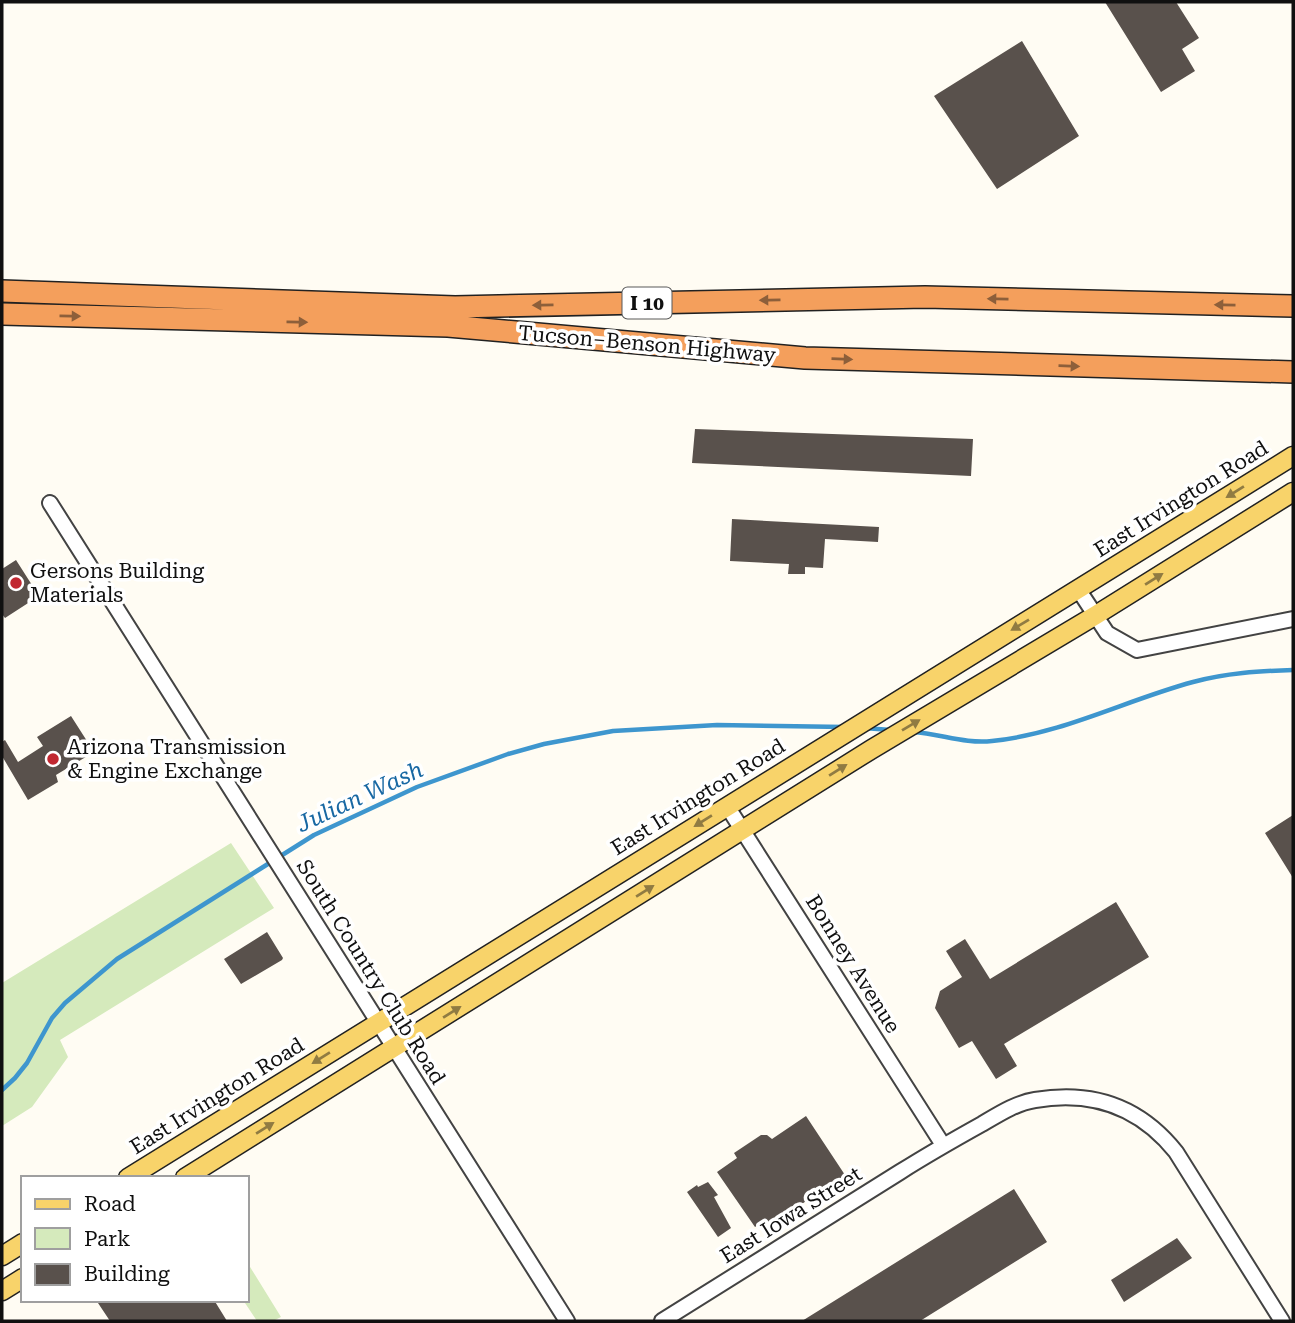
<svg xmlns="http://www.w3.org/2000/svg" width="1295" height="1323" font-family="'Roboto Serif',serif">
  <rect width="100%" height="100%" fill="#fffcf3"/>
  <!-- green -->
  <path fill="#d5eabc" d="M231,843L274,908L60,1040L68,1057L32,1107L2,1126V983Z
    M247,1262L281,1317L273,1321H257L243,1300H247Z"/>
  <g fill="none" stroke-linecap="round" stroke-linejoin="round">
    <!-- stream -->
    <path stroke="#3e96ce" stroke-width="4.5" d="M864,728L891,730
      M913,732C941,734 965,744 992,741C1062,734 1126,700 1193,682C1226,673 1259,671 1293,670
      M2,1090L15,1078L27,1063L52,1018L65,1003L117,959L314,835L417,787L508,754L544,744L613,731L717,725L845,727"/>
  </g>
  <!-- building -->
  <path fill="#59514c" d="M1105,2H1176L1199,38L1182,49L1195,71L1161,92Z
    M1022,41L1079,136L997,189L934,96Z
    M695,429L973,439L971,476L692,463Z
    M732,519L879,527L878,542L825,539L823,568L805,567V574H788L789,564L730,561Z
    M16,560L39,596L5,618L2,614V569Z
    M71,716L94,752L56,775L58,782L28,800L2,756V742L5,740L18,762L43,746L37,737Z
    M1293,815V878L1265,833Z
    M1116,902L1149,957L1004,1044L1017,1066L996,1079L972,1041L959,1048L935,1008L940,991L962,977L946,951L965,939L990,979Z
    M267,932L283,958L282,960L241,984L224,959Z
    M806,1116L845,1175L769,1226L765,1220L755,1227L717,1172L737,1158L734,1153L761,1135H767L772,1139Z
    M708,1182L718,1195L714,1197L731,1228L718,1237L687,1192L697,1185L698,1187Z
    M1014,1189L1047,1242L920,1321H802Z
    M1177,1238L1192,1258L1124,1302L1111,1280Z
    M96,1300H214L227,1321H110Z"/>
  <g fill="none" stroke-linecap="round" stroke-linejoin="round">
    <defs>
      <path id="minor" d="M50,503L567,1321
        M1078,589L1107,633L1137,650L1293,619
        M727,806L943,1145
        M662,1321C741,1271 821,1222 900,1172C927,1155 955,1139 982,1124C999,1114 1016,1103 1035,1100C1093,1090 1140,1107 1176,1152L1282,1321"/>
      <path id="major" d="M128,1178L1293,456
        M185,1178L872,749L1096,615L1293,492
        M2,1256L23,1243
        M2,1291L23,1278"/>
      <path id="highway" d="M2,291L455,307L925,297L1293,306
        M2,314L448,326L805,358L1293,372"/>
    </defs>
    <!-- minor casing -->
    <use href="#minor" stroke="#434343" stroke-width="18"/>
    <!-- major casing -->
    <use href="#major" stroke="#212121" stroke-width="21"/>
    <!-- highway casing -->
    <use href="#highway" stroke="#212121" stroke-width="24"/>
    <!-- minor -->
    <use href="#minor" stroke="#fff" stroke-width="14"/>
    <!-- major -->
    <use href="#major" stroke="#f8d36a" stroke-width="18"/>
    <!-- highway -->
    <use href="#highway" stroke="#f49f5c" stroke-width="21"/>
  </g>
  <!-- one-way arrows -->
  <defs><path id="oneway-solid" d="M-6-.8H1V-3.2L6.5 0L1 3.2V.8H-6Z" transform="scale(1.75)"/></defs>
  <g fill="#8d5f3a">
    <use href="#oneway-solid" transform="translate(998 299) rotate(-179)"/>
    <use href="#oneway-solid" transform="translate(770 300) rotate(179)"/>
    <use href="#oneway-solid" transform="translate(543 305) rotate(179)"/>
    <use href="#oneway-solid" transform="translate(1225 305) rotate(-179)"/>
    <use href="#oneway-solid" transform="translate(70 316) rotate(1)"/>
    <use href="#oneway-solid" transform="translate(297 322) rotate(1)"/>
    <use href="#oneway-solid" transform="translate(842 359) rotate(2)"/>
    <use href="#oneway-solid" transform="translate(1069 366) rotate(2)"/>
  </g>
  <g fill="#907b42">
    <use href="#oneway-solid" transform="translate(1235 492) rotate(148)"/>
    <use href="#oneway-solid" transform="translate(1154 579) rotate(-32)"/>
    <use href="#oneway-solid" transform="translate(1020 625) rotate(149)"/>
    <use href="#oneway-solid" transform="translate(911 725) rotate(-31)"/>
    <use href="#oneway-solid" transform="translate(838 770) rotate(-32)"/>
    <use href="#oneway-solid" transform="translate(703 821) rotate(148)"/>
    <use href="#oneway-solid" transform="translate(645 891) rotate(-32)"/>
    <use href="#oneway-solid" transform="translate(452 1012) rotate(-32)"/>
    <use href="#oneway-solid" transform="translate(321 1058) rotate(148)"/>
    <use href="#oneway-solid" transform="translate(265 1128) rotate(-32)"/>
  </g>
  <!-- markers -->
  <g fill="#c12730" stroke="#fff" stroke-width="2.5">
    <circle cx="16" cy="583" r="7"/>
    <circle cx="53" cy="759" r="7"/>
  </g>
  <g text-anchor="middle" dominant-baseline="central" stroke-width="7" stroke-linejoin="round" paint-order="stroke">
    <!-- shield labels -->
    <rect fill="#fff" stroke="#585858" stroke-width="2" x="622.5" y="287.5" width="49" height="31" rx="5"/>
    <g font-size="19" font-weight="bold" fill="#101010">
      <text x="647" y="303">I 10</text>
    </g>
    <!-- street labels -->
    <g font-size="21" fill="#101010" stroke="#fff">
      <text transform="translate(647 344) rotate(5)">Tucson–Benson Highway</text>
      <text transform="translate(1181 499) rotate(-32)">East Irvington Road</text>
      <text transform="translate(698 797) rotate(-32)">East Irvington Road</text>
      <text transform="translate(853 964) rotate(58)">Bonney Avenue</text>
      <text transform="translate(371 972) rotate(58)">South Country Club Road</text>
      <text transform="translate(217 1096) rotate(-32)">East Irvington Road</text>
      <text transform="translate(791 1215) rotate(-32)">East Iowa Street</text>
    </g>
    <!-- poi labels -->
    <g font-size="21" fill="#101010" stroke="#fff" text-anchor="start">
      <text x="30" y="571">Gersons Building<tspan x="30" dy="24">Materials</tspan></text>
      <text x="67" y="747">Arizona Transmission<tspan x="67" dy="24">&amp; Engine Exchange</tspan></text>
    </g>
    <!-- water labels -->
    <g font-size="23" font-style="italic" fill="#1868a3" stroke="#fff">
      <text transform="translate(360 797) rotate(-25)">Julian Wash</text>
    </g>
  </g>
  <!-- border -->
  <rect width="1295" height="1323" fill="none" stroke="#101010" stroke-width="7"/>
  <!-- legend -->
  <rect x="21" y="1176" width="228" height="126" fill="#ffffff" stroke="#9f9f9f" stroke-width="2"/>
  <rect x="35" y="1199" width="35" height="10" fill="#f8d36a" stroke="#9f9f9f" stroke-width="2"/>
  <text x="84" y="1211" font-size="21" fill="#101010">Road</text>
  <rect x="35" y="1228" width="35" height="21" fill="#d5eabc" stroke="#9f9f9f" stroke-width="2"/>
  <text x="84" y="1246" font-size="21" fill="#101010">Park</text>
  <rect x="35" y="1264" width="35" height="21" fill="#59514c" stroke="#9f9f9f" stroke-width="2"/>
  <text x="84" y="1281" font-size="21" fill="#101010">Building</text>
</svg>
